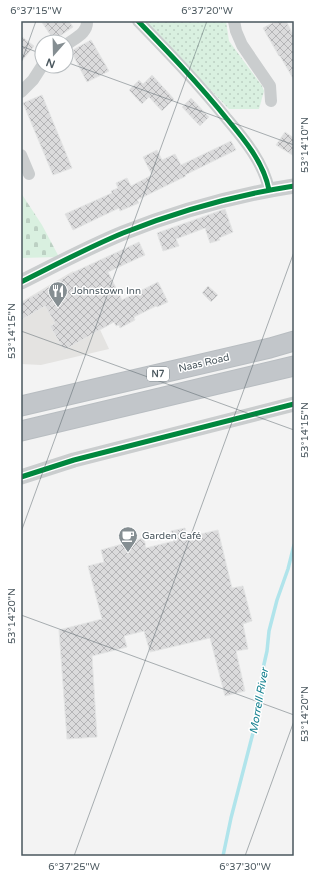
<svg xmlns="http://www.w3.org/2000/svg" width="315" height="877" font-family="'Varela Round',sans-serif">
  <defs>
    <pattern id="grass-dots" width="8" height="8" patternUnits="userSpaceOnUse"><rect width="8" height="8" fill="#d9f0e0"/><path d="M2 2h.1M6 6h.1" fill="none" stroke="#bcd0c3" stroke-width="1.8" stroke-linecap="round"/></pattern>
    <pattern id="cemetery-stones" width="16" height="16" patternUnits="userSpaceOnUse"><rect width="16" height="16" fill="#d9f0e0"/><path d="M2 7V4a2 2 0 0 1 4 0v3zM10 15v-3a2 2 0 0 1 4 0v3z" fill="#bcd0c3"/></pattern>
    <pattern id="building-cross-hatch" width="8" height="8" patternUnits="userSpaceOnUse"><rect width="8" height="8" fill="#dbdbdc"/><path d="M0 0l8 8M0 8l8-8" fill="none" stroke="#b4b4b6"/></pattern>
  </defs>
  <rect width="100%" height="100%" fill="#f3f3f3"/>
  <!-- commercial -->
  <path fill="#e4e3e1" d="M73,271L90,301L96,321L109,349L41,365L21,364V302Z"/>
  <!-- grass -->
  <path fill="url(#grass-dots)" d="M145,21H226L229,41L262,86L264,91L259,109H229Z"/>
  <!-- cemetery -->
  <path fill="url(#cemetery-stones)" d="M21,193L42,225L59,257L21,258Z"/>
  <g fill="none" stroke-linecap="round" stroke-linejoin="round">
    <!-- stream -->
    <path stroke="#b0e4eb" stroke-width="3.5" d="M223,856L231,818L261,702L262,673L267,651L269,631L277,600L288,569L294,545"/>
  </g>
  <!-- building -->
  <path fill="url(#building-cross-hatch)" stroke="#e4e5e5" d="M41,21H69L73,27L54,40Z
    M276,21H286L294,36V80L280,56H279L263,28Z
    M21,36L34,46L21,62Z
    M91,40L109,71L87,82L71,51Z
    M152,75L174,99L162,111L149,97L142,104L129,90L139,80L143,84Z
    M42,95L72,168L53,175L23,103Z
    M191,98L209,117L200,126L182,107Z
    M285,132L294,138V156L276,145Z
    M231,141L236,150L185,175L186,176L137,200L139,203L120,211L119,208L73,230L65,214L112,193L111,191L118,188L116,183L127,178L131,186L152,175L143,157L157,150L162,160L175,154L181,165Z
    M225,209L233,232L219,238L220,240L210,243L205,228L176,239L179,246L163,251L157,233Z
    M139,242L145,255L108,272L122,300L158,282L168,302L157,307L156,306L134,317L135,320L120,328L119,325L116,326L114,322L64,350L50,326L55,323L45,306L21,320V303L74,272Z
    M208,286L218,295L211,302L202,293Z
    M185,528L188,537L218,530L232,588L243,586L252,621L243,624L248,649L236,651L245,691L225,696L210,638L150,652L144,631L124,636L127,647L92,656L97,737L67,739L59,630L102,619L88,566L104,562L101,550L144,538L146,548L174,541L171,531Z"/>
  <g fill="none" stroke-linecap="round" stroke-linejoin="round">
    <defs>
      <path id="trunk" d="M21,406L270,348L294,341
        M21,431L294,366"/>
    </defs>
    <!-- trunk casing -->
    <use href="#trunk" stroke="#b8bdc1" stroke-width="21"/>
    <!-- minor -->
    <path stroke="#cacdce" stroke-width="12" d="M138,21C169,53 199,84 227,119C244,139 264,163 269,190
      M234,21L236,31L242,45L270,86L271,101
      M66,45C75,38 88,33 87,21
      M21,92L33,80L42,66
      M21,155L29,174"/>
    <!-- tertiary -->
    <path stroke="#cacdce" stroke-width="15" d="M21,282C55,265 89,247 123,233C178,211 236,195 294,186
      M21,477L74,460L294,404"/>
    <!-- trunk -->
    <use href="#trunk" stroke="#c2c6ca" stroke-width="19"/>
    <defs>
      <path id="cycleway" d="M138,21C169,53 199,84 227,119C244,139 264,163 269,190
        M21,282C55,265 89,247 123,233C178,211 236,195 294,186
        M21,477L74,460L294,404"/>
    </defs>
    <!-- cycleway casing -->
    <use href="#cycleway" stroke="#fff" stroke-width="8"/>
    <!-- cycleway -->
    <use href="#cycleway" stroke="#00873e" stroke-width="5"/>
  </g>
  <!-- ticks -->
  <path fill="none" stroke="#4a575e" stroke-width="1" stroke-opacity="0.45" d="M21,46L42,54M66,62L294,145M21,63L36,21M21,331L294,430M21,532L207,21M21,615L294,715M74,856L294,252M245,856L294,721"/>
  <!-- icons -->
  <defs>
    <symbol id="restaurant-pin" viewBox="-11 -11 22 30"><path d="M0 17L-7.5 6A9.5 9.5 0 1 1 7.5 6Z" fill="#858e92" stroke="#fff"/><path d="M-5-6h1v4h1v-4h1v4h1v-4h1v5L-1.5 .5V6h-2V.5L-5-1ZM5-6V6H3V1.5H1.5Q1.5-4 5-6Z" fill="#fff"/></symbol>
    <symbol id="cafe-pin" viewBox="-11 -11 22 30"><path d="M0 17L-7.5 6A9.5 9.5 0 1 1 7.5 6Z" fill="#858e92" stroke="#fff"/><path d="M-5.5-4.5H6V0H3Q3 3.5 0 3.5H-2.5Q-5.5 3.5-5.5 0ZM3-3.2v2h1.7v-2ZM-6 4.5H4V6H-6Z" fill="#fff"/></symbol>
  </defs>
  <g fill-rule="evenodd">
    <use href="#restaurant-pin" x="47" y="280" width="22" height="30"/>
    <use href="#cafe-pin" x="117" y="525" width="22" height="30"/>
  </g>
  <g text-anchor="middle" dominant-baseline="central" stroke-width="3" stroke-linejoin="round" paint-order="stroke">
    <!-- shield labels -->
    <rect fill="#fff" stroke="#80898e" stroke-width="1" x="147" y="367" width="22" height="14" rx="3"/>
    <g font-size="9" font-weight="bold" fill="#4a575e">
      <text x="158" y="374">N7</text>
    </g>
    <!-- poi labels -->
    <g font-size="10" fill="#4a575e" stroke="#fff" text-anchor="start">
      <text x="72" y="291">Johnstown Inn</text>
      <text x="142" y="536">Garden Café</text>
    </g>
    <!-- street labels -->
    <g font-size="10" fill="#4a575e" stroke="#fff">
      <text transform="translate(204 363) rotate(-13)">Naas Road</text>
    </g>
    <!-- water labels -->
    <g font-size="11" font-style="italic" fill="#158290" stroke="#fff">
      <text transform="translate(259 701) rotate(-80)">Morrell River</text>
    </g>
  </g>
  <!-- border -->
  <rect width="315" height="877" fill="none" stroke="#ffffff" stroke-width="44"/>
  <!-- north arrow -->
  <g transform="translate(54 54) rotate(200)"><circle r="19" fill="#ffffff" stroke="#b7bcbf"/>
  <path d="M0-3L7 15L0 10L-7 15Z" fill="#858e92"/>
  <text y="-6" font-size="11" font-weight="bold" text-anchor="middle" fill="#4a575e">N</text>
  </g>
  <rect x="22" y="22" width="271" height="833" fill="none" stroke="#4a575e" stroke-width="1.5"/>
  <g font-size="10" text-anchor="middle" fill="#4a575e">
    <text x="36" y="14">6°37'15"W</text>
    <text x="207" y="14">6°37'20"W</text>
    <text transform="translate(304 145) rotate(-90)" y="4">53°14'10"N</text>
    <text transform="translate(11 331) rotate(-90)" y="4">53°14'15"N</text>
    <text transform="translate(304 430) rotate(-90)" y="4">53°14'15"N</text>
    <text transform="translate(11 616) rotate(-90)" y="4">53°14'20"N</text>
    <text transform="translate(304 714) rotate(-90)" y="4">53°14'20"N</text>
    <text x="74" y="870">6°37'25"W</text>
    <text x="245" y="870">6°37'30"W</text>
  </g>
</svg>
